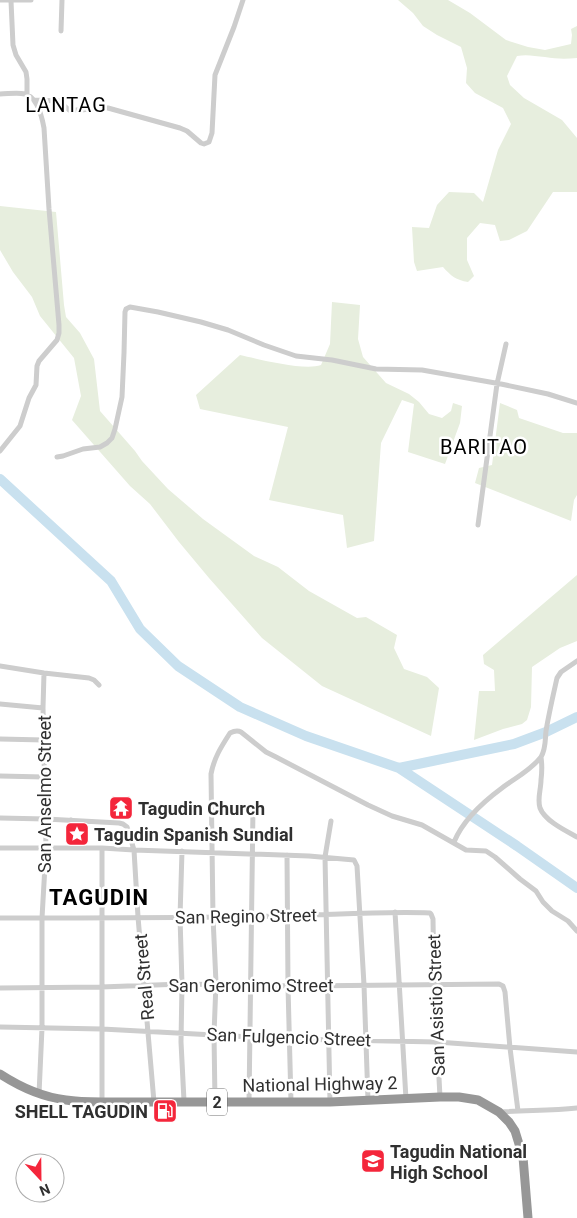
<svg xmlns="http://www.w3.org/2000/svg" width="577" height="1218" font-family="Roboto,sans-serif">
  <rect width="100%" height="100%" fill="#fff"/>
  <!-- green -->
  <path fill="#e7eede" d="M398,0H448L470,13L506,40L528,47L545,50L571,44L572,35L571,29L577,26V58C566,59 556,59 545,57C534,56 527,54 517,56L507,76L510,85L524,98L562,120L577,138V192H553L527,231L509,240L500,241L495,225L480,223L467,238V260L474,276L468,282C456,280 451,276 443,267L417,271L414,262L412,227L429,228L437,205L449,192L474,193L483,202L498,150L511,124L503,108L475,93L466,83L467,68L461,47L437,35L423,26L413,13Z
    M0,206L56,212L64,305L66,317L80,333L94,359L100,411L135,451L142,461L168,489L203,519L254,556L278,567L309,591L357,618L366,617L397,635L394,648L404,669L427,677L439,688L431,736L322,686L262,638L209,578L179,542L150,504L130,486L72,420L81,396L74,358L40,316L32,297L13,272L0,250Z
    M332,302L360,305L358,339L363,357L386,383L409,394L419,402L429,414L442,418L451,411L453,403L462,406L460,423L445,464L408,452L414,404L402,400L381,443L374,541L347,548L343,515L269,500L288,427L200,409L196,395L240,355C258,359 304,371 321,365L330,344Z
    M500,403L517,410L519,418L563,433H577V495L574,500L571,521L475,483L479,468L492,465Z
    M577,575V641L560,648L532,667L531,707L527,720L522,724L503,729L474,740L479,691H495L494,670L484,664L483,655Z"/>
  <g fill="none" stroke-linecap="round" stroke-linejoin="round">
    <!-- river -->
    <path stroke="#c9e1ef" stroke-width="10" d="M0,479L111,581L140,629L178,666L240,707L306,736L399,768L517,846L577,888
      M399,768L514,744L546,732L577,717"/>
    <!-- street -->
    <path stroke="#cdcdcd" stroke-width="5" d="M0,0H31
      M11,1L13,45L16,55L26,72L27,79V94
      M61,31L62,0
      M0,94C8,94 17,92 25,94C37,97 42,117 44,128L49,209L59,325V333L57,340L39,361L37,366L36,385L29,398L20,426L0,451
      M34,100L59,101L69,110H81L99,108H108L180,128L187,131L201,143L204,144L209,142L212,133L215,75L234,27L243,0
      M57,457L63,456L83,449L100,447L107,443L112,438L115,429L122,397L124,353L125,312L126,309L130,307L158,312L201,322L228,330L264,345L296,356L332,360L376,369L422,370L501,384L548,394L577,403
      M478,525L497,384L506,344
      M0,666L44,673L89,678L94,680L99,685
      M0,704L43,708
      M0,739L44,740
      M541,757C542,764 542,772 541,780C541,789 537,799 540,808C545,821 566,831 577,837
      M0,776L44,777
      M0,818L46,819L119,823L123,824L127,827L134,850L138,917L154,1102
      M71,820V848
      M454,842C463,820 483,802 502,788C515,778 530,771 541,757C546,749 545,740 546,731C549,713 553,696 557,678L561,672L577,661
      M0,848H102L134,850L309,856L354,860L357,866L364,985L368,1100
      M182,851L180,917L182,984L181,1042L184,1101
      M287,855L288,986L291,1102
      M395,912L406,1099
      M0,918C95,918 190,918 285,916C333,915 382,911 430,913L431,914L433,919L434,984L440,1097
      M0,988L101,987L182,984L300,986L499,984L503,986L505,992L510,1048L518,1111
      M0,1027L102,1029L290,1039L437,1042L577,1052
      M39,1094L42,1028V918L46,848L43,708L44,673
      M102,1102V848
      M215,1102L214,1034L216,983L213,917L211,774C214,758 221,747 230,733C234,731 237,730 241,732L266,752L276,757L368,805L392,816L422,825L466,850L486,851L495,857L520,879L536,891L543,902L552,911L568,921L577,931
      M249,1102L253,808
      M330,1102L325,857L331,821
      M500,1112C526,1110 551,1111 577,1108"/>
    <!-- highway -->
    <path stroke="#979797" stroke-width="9" d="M0,1074C20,1087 42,1097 66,1100C78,1102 90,1102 102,1102H330L440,1097H459L478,1100L499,1112L509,1122L515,1131L523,1157L528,1218"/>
  </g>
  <!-- icons -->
  <defs>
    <symbol id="temple-square" viewBox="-11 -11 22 22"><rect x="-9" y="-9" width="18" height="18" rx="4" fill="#f4263b" stroke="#fff"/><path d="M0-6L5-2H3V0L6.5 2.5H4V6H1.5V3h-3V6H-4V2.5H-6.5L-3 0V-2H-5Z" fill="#fff"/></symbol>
    <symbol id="sight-square" viewBox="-11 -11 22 22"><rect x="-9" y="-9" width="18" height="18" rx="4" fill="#f4263b" stroke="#fff"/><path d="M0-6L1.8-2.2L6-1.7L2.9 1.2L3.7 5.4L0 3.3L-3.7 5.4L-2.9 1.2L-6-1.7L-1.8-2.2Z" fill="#fff"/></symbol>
    <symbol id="fuel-square" viewBox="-11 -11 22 22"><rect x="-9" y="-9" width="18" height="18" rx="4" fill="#f4263b" stroke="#fff"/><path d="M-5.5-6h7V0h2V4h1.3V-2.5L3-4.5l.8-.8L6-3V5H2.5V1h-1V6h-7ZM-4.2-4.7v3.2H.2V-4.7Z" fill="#fff"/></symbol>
    <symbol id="school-square" viewBox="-11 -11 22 22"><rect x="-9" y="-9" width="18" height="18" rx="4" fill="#f4263b" stroke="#fff"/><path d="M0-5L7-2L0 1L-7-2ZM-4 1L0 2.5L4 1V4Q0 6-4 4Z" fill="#fff"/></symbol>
  </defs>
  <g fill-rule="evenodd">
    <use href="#temple-square" x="107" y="794" width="28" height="28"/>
    <use href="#sight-square" x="63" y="820" width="28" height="28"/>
    <use href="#fuel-square" x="151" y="1097" width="28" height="28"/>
    <use href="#school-square" x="359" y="1147" width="28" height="28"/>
  </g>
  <g text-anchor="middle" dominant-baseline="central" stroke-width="5" stroke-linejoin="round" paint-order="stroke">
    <!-- shield labels -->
    <rect fill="#fff" stroke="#6e6e6e" stroke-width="1" x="207" y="1088.5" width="20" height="27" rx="4"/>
    <g font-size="16" font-weight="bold" fill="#303030">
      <text x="217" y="1102">2</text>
    </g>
    <!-- street labels -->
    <g font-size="18" fill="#303030" stroke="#fff">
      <text transform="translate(44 794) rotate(-90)">San Anselmo Street</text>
      <text transform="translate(246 916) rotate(-1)">San Regino Street</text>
      <text transform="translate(144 977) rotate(-95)">Real Street</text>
      <text x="251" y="985">San Geronimo Street</text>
      <text transform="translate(436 1005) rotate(-92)">San Asistio Street</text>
      <text transform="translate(289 1037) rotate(2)">San Fulgencio Street</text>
      <text transform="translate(320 1084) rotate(-1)">National Highway 2</text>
    </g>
    <!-- poi labels -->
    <g font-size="18" font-weight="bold" fill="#303030" stroke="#fff" text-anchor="start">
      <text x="138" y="808">Tagudin Church</text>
      <text x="94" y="834">Tagudin Spanish Sundial</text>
      <text x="148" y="1111" text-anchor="end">SHELL TAGUDIN</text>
      <text x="390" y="1151">Tagudin National<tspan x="390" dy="21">High School</tspan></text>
    </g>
    <!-- quarter labels -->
    <g font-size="20" letter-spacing="1" fill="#000" stroke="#fff">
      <text x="66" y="105">LANTAG</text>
      <text x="484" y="447">BARITAO</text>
    </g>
    <!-- district labels -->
    <g font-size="22" font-weight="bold" letter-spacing="1" fill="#000" stroke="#fff">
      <text x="99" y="897">TAGUDIN</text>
    </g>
  </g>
  <!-- north arrow -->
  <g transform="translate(40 1178) rotate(158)"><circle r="24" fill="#ffffff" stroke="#acacac"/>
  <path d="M0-4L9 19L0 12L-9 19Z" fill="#f4263b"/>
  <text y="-8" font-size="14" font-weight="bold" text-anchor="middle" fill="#303030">N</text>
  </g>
</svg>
